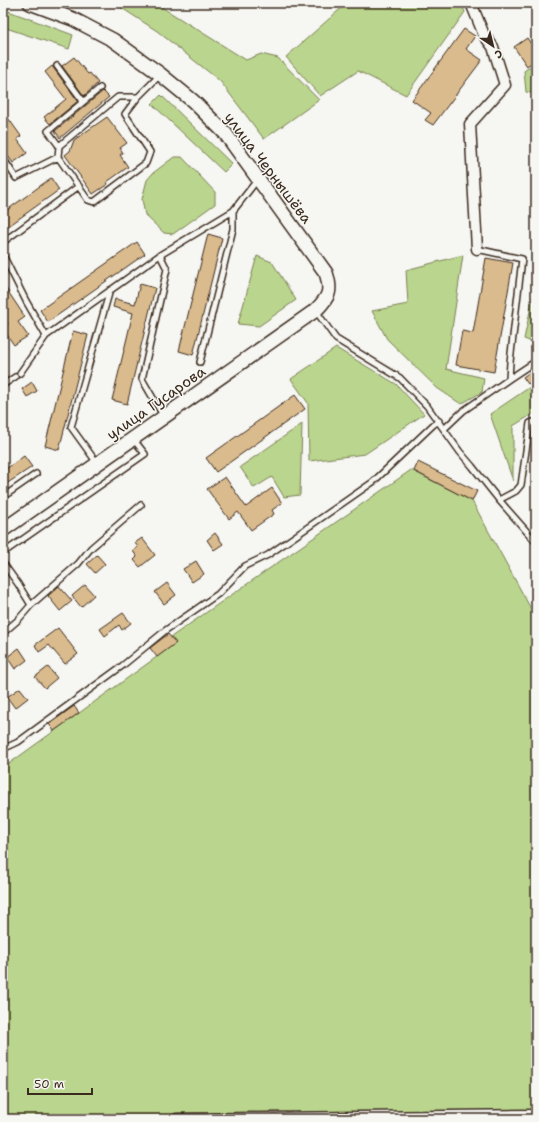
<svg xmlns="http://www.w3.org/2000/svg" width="539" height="1122" font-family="'Shantell Sans',sans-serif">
  <rect width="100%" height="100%" fill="#f6f6f2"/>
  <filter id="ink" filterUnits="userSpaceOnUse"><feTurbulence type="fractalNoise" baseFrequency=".025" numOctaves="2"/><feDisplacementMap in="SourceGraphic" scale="8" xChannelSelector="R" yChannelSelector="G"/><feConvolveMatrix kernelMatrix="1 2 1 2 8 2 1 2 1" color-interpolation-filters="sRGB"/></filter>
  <g filter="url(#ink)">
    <!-- green -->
    <path fill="#bad58d" stroke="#7a8056" d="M114,3H155L246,60L261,54L278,58L319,100L264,139L220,81L157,31Z
      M347,3H461L465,12L406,95L358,71L320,96L286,57Z
      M3,9L73,35L69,49L3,27Z
      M536,62V94L526,92L524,71Z
      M161,95L232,164L224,172L152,104Z
      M174,157H182L215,192V204L173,234L164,233L145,215L142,199L147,180L153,173Z
      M463,255L446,369L484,378L482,392L461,404L437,388L387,339L372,311L408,304L406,270Z
      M257,256L272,262L296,300L259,326L238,324Z
      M536,283V342L535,343L524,339Z
      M336,348L396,384L424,414L365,454L309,461L308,403L291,379Z
      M536,383V412L513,426V481L490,414Z
      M302,424L300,495L284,497L272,477L254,488L240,467Z
      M411,470L472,501L536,618V1119H3V768L176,643L171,637Z"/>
    <!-- building -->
    <path fill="#dabb8d" stroke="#3b2a1e" d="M464,29L475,36L466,49L482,60L433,125L425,120L431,113L412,100Z
      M527,38L536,51V60L527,66L514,47Z
      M74,57L88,74L90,73L98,83L84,96L62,66Z
      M52,66L78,101L50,124L44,117L66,99L45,72Z
      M103,91L109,97L60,138L55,131Z
      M3,111L21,136L17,139L27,153L13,163L3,149Z
      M107,117L127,143L120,148L123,153L120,155L128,167L107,182L108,184L93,194L65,155L70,151L74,140Z
      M51,178L59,190L3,230V213Z
      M208,234L222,238L193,355L179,351Z
      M137,242L145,254L48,322L40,310Z
      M486,258L513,263L494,372L456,365L462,331L473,333Z
      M3,284L25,317L18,322L28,336L14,345L3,329V327L8,324L3,316Z
      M140,284L155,288L127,404L112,400L133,313L113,307L115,299L135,304Z
      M73,331L88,335L59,450L45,446Z
      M536,368V378L528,384L523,377Z
      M32,382L37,391L27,397L22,389Z
      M295,395L305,409L216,472L206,458Z
      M24,456L32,467L3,486V471Z
      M418,462L477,491L472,501L414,471Z
      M225,477L246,507L272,488L282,503L272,510L274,514L251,530L238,512L229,519L207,489Z
      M215,533L223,544L214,550L207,540Z
      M142,538L155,555L140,567L134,560L137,557L133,551L138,547L135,543Z
      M97,555L105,564L95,573L87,564Z
      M196,561L204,574L192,582L183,569Z
      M167,583L176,595L164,604L155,592Z
      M85,585L94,595L81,607L72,596Z
      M59,586L72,601L60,611L48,596Z
      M123,613L131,623L122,630L119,625L105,636L100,629Z
      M58,628L78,654L65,664L49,645L39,652L35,645Z
      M168,634L176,643L157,657L150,648Z
      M19,648L27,660L15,669L7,657Z
      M48,667L57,678L45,688L35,677Z
      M20,688L28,698L15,708L7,697Z
      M74,706L79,713L54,731L49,724Z"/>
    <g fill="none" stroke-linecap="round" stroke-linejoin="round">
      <defs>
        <path id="service" d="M57,66L83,101
          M138,97L125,114L150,152L146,163L94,202L88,200L58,157L59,146L118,97H138L160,75
          M59,146L48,131L100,88
          M3,158L16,178L58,157
          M3,242L79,186
          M477,249L522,259L510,362L509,379L536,361
          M3,255L26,301L46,336L160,255L233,211
          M160,255L167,269L142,379L164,417
          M316,311L336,339L400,378L427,406L460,452L472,466L499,500L536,542
          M200,362L233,229V211L258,179
          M20,373L46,336
          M3,385L15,377
          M444,429L463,411L509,379
          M97,463L71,427L110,290
          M3,497L36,474
          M499,500L516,491L521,485L530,423L536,421
          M3,553L145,454L134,440
          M3,563L18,584L31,605
          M3,633L18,620L31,605L78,564L91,548L141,505
          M3,749L18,742L122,666L166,630L218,594L245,566L268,555L373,482L433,425L439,421"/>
        <path id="minor" d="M471,3L484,35L493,47L505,85L470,124L477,249
          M177,1119L536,1115"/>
        <path id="tertiary" d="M3,530L316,310C329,297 332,291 326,273L225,133L193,101L160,74L113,40L73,19L30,3"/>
      </defs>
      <!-- service casing -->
      <use href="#service" stroke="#3b2a1e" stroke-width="8"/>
      <!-- minor casing -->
      <use href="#minor" stroke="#3b2a1e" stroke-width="13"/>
      <!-- tertiary casing -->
      <use href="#tertiary" stroke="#3b2a1e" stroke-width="16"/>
      <!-- service -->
      <use href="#service" stroke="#f6f6f2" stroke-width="5"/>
      <!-- minor -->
      <use href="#minor" stroke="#f6f6f2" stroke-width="10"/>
      <!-- tertiary -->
      <use href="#tertiary" stroke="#f6f6f2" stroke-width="13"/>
    </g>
  </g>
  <g text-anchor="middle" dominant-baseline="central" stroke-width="3" stroke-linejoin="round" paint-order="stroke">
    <!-- street labels -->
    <g font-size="15" fill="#3b2a1e" stroke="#f6f6f2">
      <text transform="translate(268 168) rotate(53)">улица Чернышёва</text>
      <text transform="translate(156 403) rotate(-35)">улица Гусарова</text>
    </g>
  </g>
  <!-- margin -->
  <rect width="539" height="1122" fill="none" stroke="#f6f6f2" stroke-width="16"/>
  <rect x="8" y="8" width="523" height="1106" fill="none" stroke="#3b2a1e" stroke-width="1.5" filter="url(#ink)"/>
  <!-- north arrow -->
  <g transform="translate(493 46) rotate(145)" stroke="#f6f6f2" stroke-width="3" paint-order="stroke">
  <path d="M0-3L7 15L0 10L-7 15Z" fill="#3b2a1e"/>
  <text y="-6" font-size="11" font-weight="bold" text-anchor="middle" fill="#3b2a1e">С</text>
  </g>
  <!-- scale -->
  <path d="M28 1088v6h64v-6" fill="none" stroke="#3b2a1e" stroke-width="2"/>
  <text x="34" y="1088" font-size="12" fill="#3b2a1e" stroke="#f6f6f2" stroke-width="3" paint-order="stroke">50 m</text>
</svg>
